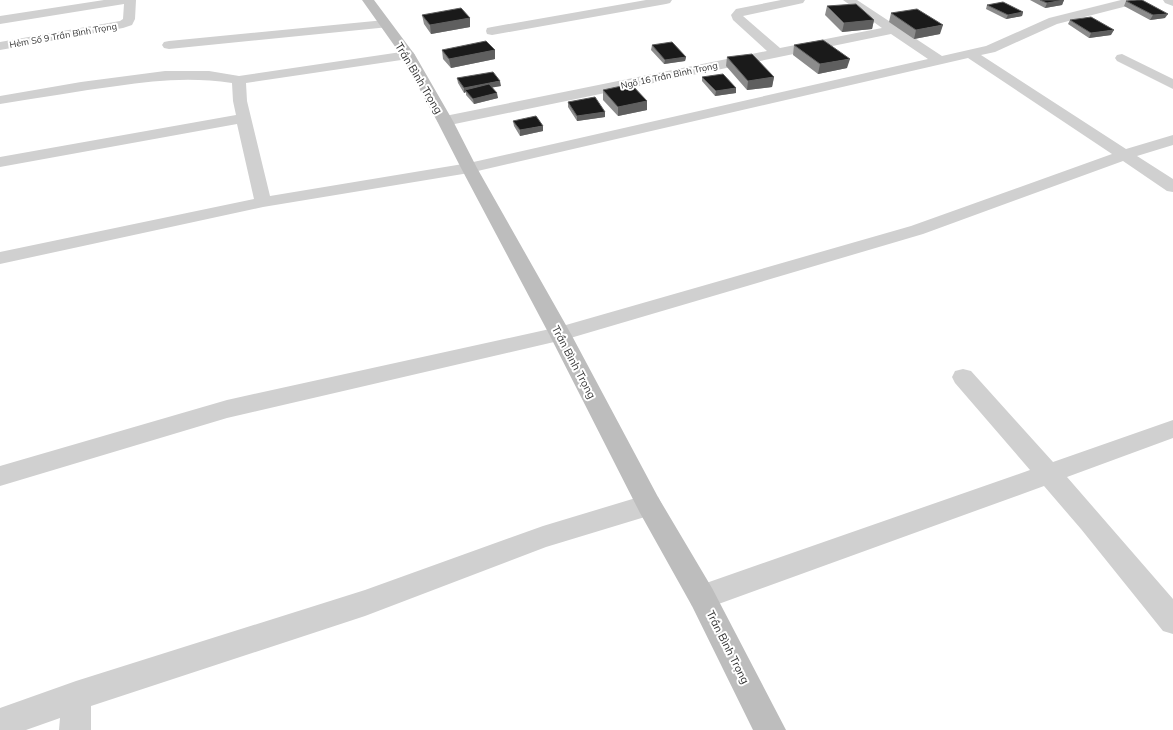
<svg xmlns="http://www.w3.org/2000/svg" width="1173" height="730" font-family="Mulish,sans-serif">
  <rect width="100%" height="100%" fill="#fff"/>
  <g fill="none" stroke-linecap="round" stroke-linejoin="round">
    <!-- street -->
    <path fill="#d0d0d0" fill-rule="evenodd" d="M104,0H136L135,19L132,25L123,28L0,50V42L120,21L123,19L124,4L0,24V16Z
      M646,0H672L670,3L666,4L492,35L487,34L486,31L487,28L492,27Z
      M781,0H805L803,3L743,16L780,48L882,28L843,0H857L942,56L986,46L1049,18L1121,0H1141L1139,3L1057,24L995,52L981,55L1126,149L1173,135V145L1137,156L1173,179V192L1167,191L1123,161L923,234L567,339L227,418L0,486V466L227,400L559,327L911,226L1112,154L968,58L469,173L263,207L0,264V252L254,199L237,124L0,167V157L236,115L233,101L232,83C193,77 156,80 117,86C78,91 39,98 0,104V96L81,82L165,71H209L239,76L408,51L413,52L415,55L413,58L408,59L246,83L247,101L270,196L469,163L928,59L891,34L445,126L440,124L437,121L440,118L445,116L767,51L733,20L731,15L736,9Z
      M1163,0H1173V6L1165,3Z
      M385,20L389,21L391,24L389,27L169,49L164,48L162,45L164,42L169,41Z
      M1122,54L1173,79V89L1117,61L1115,58L1117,55Z
      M963,369L971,371L1053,462L1173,420V438L1067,477L1173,599V634L1163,631L1081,529L1044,486L702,610L692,606L688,597L692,588L1030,470L955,383L952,377L955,371Z
      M649,494L658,497L662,505L658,513L546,547L365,616L91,706V730H59L60,718L26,730H0V708L76,681L365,590L543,526Z"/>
    <!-- secondary -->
    <path fill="#bdbdbd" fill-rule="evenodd" d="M362,0H374L415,55L453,121L477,168L571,334L658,497L712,588L786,730H753L692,606L640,513L549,334L461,168L437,121L401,55Z"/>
  </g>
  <!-- wall -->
  <path fill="#8c8c8c" d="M1030,0H1064L1062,5L1045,8Z
    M1126,1L1165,18L1150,20L1124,6Z
    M987,5L1023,12L1022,16L1006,19L986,9Z
    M827,6L874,20L872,29L842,32L825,15Z
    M891,13L940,34L914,39L889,22Z
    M422,15L470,18V27L431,34L424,24Z
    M1070,20L1111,35L1089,38L1068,24Z
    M652,45L686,57L685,61L664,64L651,50Z
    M794,45L847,68L818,74L793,55Z
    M442,50H495V59L451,68L443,59Z
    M727,57L774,77L772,87L747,90L726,66Z
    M702,77L736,93L715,96L702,81Z
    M457,78L501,86L492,87L498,98L474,104L466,95V92L464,93L458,83Z
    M603,90L647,101V110L618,116L603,100Z
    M568,102L605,112V117L577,121L568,107Z
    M513,121L543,131L520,136L514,126Z"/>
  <!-- shaded-wall -->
  <path fill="#5f5f5f" d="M1064,0L1062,5L1045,8L1047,3Z
    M1023,12L1022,16L1006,19L1008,15Z
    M1168,14L1165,18L1150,20L1153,15Z
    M470,18V27L431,34L430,25Z
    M874,20L872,29L842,32L844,23Z
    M943,25L940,34L914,39L916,30Z
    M1114,30L1111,35L1089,38L1091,33Z
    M495,50V59L451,68L449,59Z
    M686,57L685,61L664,64L665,60Z
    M850,59L847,68L818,74L820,64Z
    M774,77L772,87L747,90L748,81Z
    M500,81L501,86L467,92L465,90L466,92L464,93V88Z
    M736,88V93L715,96L716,91Z
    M497,93L498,98L474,104L473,99Z
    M647,101V110L618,116V107Z
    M605,112V117L577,121V116Z
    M543,126V131L520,136V130Z"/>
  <!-- building -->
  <path fill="#1a1a1a" stroke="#5f5f5f" d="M1040,0H1064L1047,3Z
    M1137,0H1142L1168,14L1153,15L1126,1Z
    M1003,2L1023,12L1008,15L987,5Z
    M856,4L874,20L844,23L827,6Z
    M461,8L470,18L430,25L422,15Z
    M917,9L943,25L916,30L891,13Z
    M1091,17L1114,30L1091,33L1070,20Z
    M823,40L850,59L820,64L794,45Z
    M486,41L495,50L449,59L442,50Z
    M672,42L686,57L665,60L652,45Z
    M752,54L774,77L748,81L727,57Z
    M493,72L500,81L464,88L457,78Z
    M723,74L736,88L716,91L702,77Z
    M489,84L497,93L473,99L465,90Z
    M631,84L647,101L618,107L603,90Z
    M595,97L605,112L577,116L568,102Z
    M536,116L543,126L520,130L513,121Z"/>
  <g text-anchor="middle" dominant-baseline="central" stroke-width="4" stroke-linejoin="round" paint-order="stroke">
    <!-- far-street labels -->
    <g font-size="9" fill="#333" stroke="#fff">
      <text transform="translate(63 35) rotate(-10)">Hẻm Số 9 Trần Bình Trọng</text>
      <text transform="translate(669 75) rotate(-12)">Ngõ 16 Trần Bình Trọng</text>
    </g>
    <!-- street labels -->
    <g font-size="11" fill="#333" stroke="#fff">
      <text transform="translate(419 78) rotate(59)">Trần Bình Trọng</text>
      <text transform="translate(574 362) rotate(62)">Trần Bình Trọng</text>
      <text transform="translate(728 647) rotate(63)">Trần Bình Trọng</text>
    </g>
  </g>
</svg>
